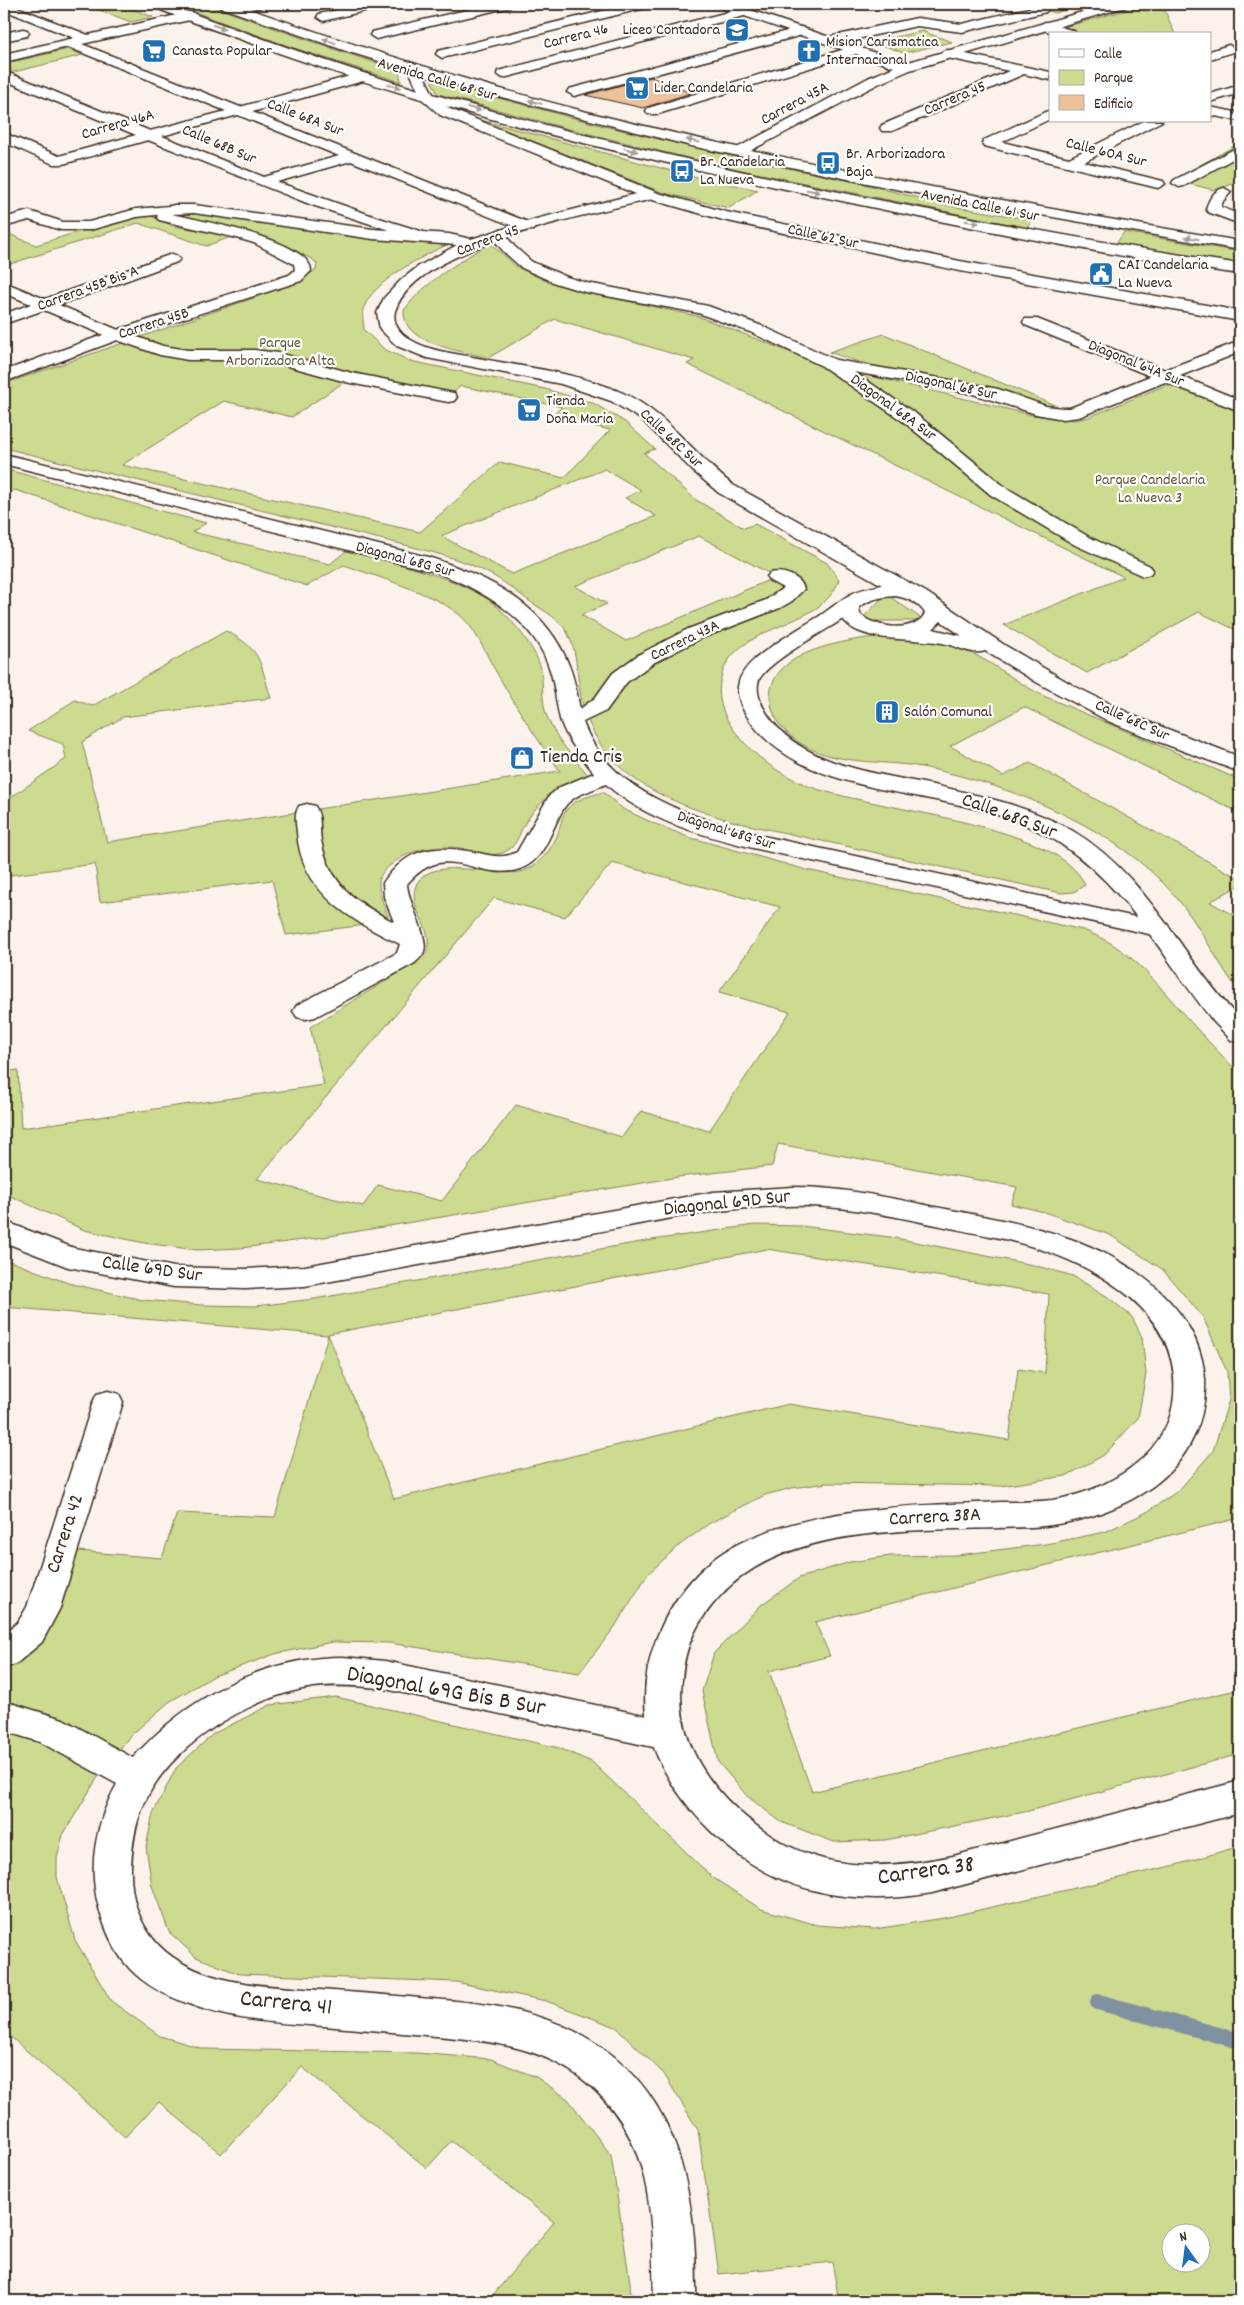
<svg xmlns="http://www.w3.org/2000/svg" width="1244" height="2305" font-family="Dekko,sans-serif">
  <rect width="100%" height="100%" fill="#fbf3eb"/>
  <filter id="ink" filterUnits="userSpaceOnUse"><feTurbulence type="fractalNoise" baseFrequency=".02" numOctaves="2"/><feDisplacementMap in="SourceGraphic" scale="10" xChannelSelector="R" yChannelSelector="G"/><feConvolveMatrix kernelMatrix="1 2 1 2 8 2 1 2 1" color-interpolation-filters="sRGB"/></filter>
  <g filter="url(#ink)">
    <!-- green -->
    <path fill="#ccdb8f" stroke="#848256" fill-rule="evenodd" d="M83,4H119L153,17L131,22Z
      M173,4H206L339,51L399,70L401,82L287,46Z
      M1025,4H1087L1055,13Z
      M1148,4H1162L1175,34H1082L1061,28Z
      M922,31L952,42L904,53L874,42Z
      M68,49L83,55L14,72L4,67V64Z
      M431,80L600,125L736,157L864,184L946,205L1033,220L1027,228L721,166L565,128L438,94Z
      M470,117L683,174L758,190L729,208L664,193Z
      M1240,143V182L1214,190L1173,180Z
      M196,213L369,239L447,245C422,256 374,281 364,307C361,313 364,323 364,330L384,349L410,361L545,389L593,403L625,422L655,449L644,453L696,500L744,528L755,524L827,563L839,579C825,631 729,621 720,682C717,702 725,719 737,734C756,758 778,773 806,785C867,810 1059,822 1085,885L1074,892L1061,893L735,822C668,802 601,778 582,702C576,678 579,654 567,632C559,619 545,611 532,603C518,593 504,581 488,573C465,560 438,554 413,547L4,448V384L259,296L300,280L316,270L317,264L312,259L260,235L229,226L182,217V215ZM350,378L448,397L461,386L562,407L551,416L610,430L564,478L500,462L420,532L122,465L224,401L292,417ZM605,469L641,490L625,498L656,516L512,574L441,536ZM699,536L776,577L626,641L581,615L607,604L575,586Z
      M149,215L173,226L234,236L206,246L138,223L4,266V232L36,245L116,220Z
      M1124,232L1240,252V264L1116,244Z
      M490,243L517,267L544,280L580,291L697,316L821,364L1032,415L1075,420L1089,417L1173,382L1240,409V632L1199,612L1087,673L1004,625L1124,577L687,364L694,360L555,319L488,358C466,352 414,345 406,322C404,318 404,314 404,310C426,281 459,262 490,243Z
      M884,334L1064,409L1058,411L993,389L895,371L858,362L829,352Z
      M4,469L206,523L192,532L330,564L346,551C389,561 448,575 486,598C505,610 536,647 541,669C543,681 542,694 544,706C549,732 573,757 589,776C561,786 539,799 524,825C520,832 517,843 511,848C495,861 477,851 460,848C437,845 410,849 392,864C386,869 379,874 379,882C378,894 386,910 390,922L286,935L272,880L100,902L95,864L4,876V802L66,759L63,744L28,731L75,700L92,706L226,631C263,650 259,661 271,698L123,717L82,742L107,842L560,771C536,738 514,704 494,668C485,652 476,630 462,617C437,594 377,577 344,565L307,586L15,490L4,496Z
      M886,594L925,621H860Z
      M873,637C910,637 948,639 981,658C1003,670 1021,685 1044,696L1240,780V813L1024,707L950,746L1003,776L1030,763L1240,879V885L1210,902L1240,919V993C1217,963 1199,923 1175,896C1117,828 1013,786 927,768C880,758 826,769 787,733C777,724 770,709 770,696C772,652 839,642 873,637Z
      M603,792L623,809L653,823L688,837L807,870L1083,930C1132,948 1154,981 1187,1018C1204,1037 1222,1056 1240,1074V1518L815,1622L830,1656L769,1671L812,1792L1240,1689V1754L1029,1811L885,1840L834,1842L781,1822L747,1796L718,1762L702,1691L714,1653L761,1605L799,1578L850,1562L890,1556L957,1555L1046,1544L1105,1532L1147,1512L1179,1490L1213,1451L1229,1400L1227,1372L1203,1317L1162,1269L1110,1235L1044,1212L1011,1204L1017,1187L778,1144L772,1166L678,1177L318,1238L241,1248L197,1250L144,1243L84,1230L4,1193V1072L18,1070L21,1128L324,1085L310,1027L412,965L427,953C427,948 429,942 428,938C426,921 407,903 417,883C434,854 498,879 524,871C538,866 551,850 557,836C561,826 561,816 568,808C576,798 592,796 603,792ZM612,863L780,907L719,992L790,1012L709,1131L641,1111L622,1137L516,1105L442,1201L378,1185L363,1206L257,1179L494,898L565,917Z
      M754,1225L801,1226L890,1237L1033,1265L1073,1276L1108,1297L1132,1317L1142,1337L1146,1374L1138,1418L1104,1455L1066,1476L1001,1486L827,1483L792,1488L765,1495L710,1523L677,1547L648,1574L614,1628L579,1673L389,1643L332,1642L275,1654L214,1676L169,1702L130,1736L96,1780L63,1835L57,1858V1877L75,1940L111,2001L160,2036L204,2049L417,2053L491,2059L536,2077L568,2099L611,2155L630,2282L631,2301H488L554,2222L451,2141L427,2168L302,2067L221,2154L159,2102L125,2137L4,2031V1628L25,1631L54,1549L162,1558L177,1513L275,1517L328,1335L4,1307V1259L68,1283L143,1300L201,1305L256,1306L314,1299L652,1240ZM767,1249L1049,1294L1045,1373L1018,1369L1009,1440L789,1404L394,1499L328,1334Z
      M336,1697L559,1748L592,1762L712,1877L761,1909L817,1925L875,1929L944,1918L1176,1865L1240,1846V2301H839L832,2262L719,2274L698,2130L664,2074L616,2027L546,2001L456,1982L239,1974L196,1957L169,1932L152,1886L146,1847L153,1813L176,1768L213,1734L270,1705ZM1172,2232H1202V2262H1172Z"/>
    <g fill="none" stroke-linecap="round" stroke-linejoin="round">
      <!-- stream -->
      <path stroke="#8091a1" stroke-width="16" d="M1098,2002L1240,2041"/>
    </g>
    <!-- building -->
    <path fill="#ecc29b" stroke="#3b2a1e" d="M651,77L691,93L643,108L585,95Z"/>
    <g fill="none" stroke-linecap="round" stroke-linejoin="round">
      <defs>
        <path id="street" d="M4,4H9L88,35L190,12L194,13L196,16L194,19L82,44L240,107L357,74H367L368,77L367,80L252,112L533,224L535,227L533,230H523L351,161L277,182L376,217L430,234L433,237L430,240H420L312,205L148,140L63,164H53L4,142V133L59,156L136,135L4,80V71L150,131L226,111L68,47L4,62V54L74,38L4,10ZM238,115L339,156L264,177L162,136Z
          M240,4H263L261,7L237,12L231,8Z
          M363,4H383L381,7L323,21L317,17L319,14Z
          M492,4H512L510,7L376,39L370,35L372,32Z
          M631,4H651L649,7L442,58L436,54L438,51Z
          M1042,5L1048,9L1046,12L962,32L917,26L829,45L823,41L829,37L917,18L962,24Z
          M744,8L750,12L748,15L503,78L497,74L498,71Z
          M1045,22L1074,31L1076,34C1064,34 1048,35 1039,26Z
          M802,27L808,31L806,34L574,96L567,92L569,89Z
          M23,29L27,30L29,33L27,36L4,41V33Z
          M1229,45L1235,49L1233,52L1210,59V51Z
          M855,46L861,50L859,53L658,114H648L646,111L648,108Z
          M947,50L1050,72V80L1024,74L892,131H882L880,128L882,125L1009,71L943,57L941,54L943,51Z
          M1240,85V93L1210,102V94Z
          M1210,107L1240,113V121L1210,115Z
          M1050,110V119L1002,142L1069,158L1144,121H1162L1084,162L1163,181L1165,184L1158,188L984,146L982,143L984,140Z
          M1240,146V155L1184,186L1179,187L1172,183L1174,180Z
          M1224,188L1231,192L1223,201L1221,207L1240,215V224L1208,212L1206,209C1209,199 1214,190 1224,188Z
          M651,191L726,212L960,261L1240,311V321L960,271L723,220L646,198L644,195L646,192Z
          M169,206L176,210L174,213L137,217L90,230H61L29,220L4,227V218L29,211L63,222H89L136,209Z
          M498,230L503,232L514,246L532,262L567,277L587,283L708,306L762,326L836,360L973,384L998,389L1046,406L1063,408H1070L1150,376L1025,325L1023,322L1025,319H1037L1165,370L1240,341V352L1180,376L1240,400V411L1165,382L1079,417L1063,419L1036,414L973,394L854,372L916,414L1005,487L1089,537L1150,566L1153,570L1150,574L1143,576L1075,545L991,495L904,422L822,366L750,332L698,313L585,292L555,283L522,268L504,252L490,235Z
          M172,254L177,256L180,259L177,262L59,305L123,332L163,346L188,350H254L278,353L352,373L448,392L454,393L457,397L454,401L448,402L350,383L277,363L254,360H188L160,355L111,338L44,310L4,324V314L31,304L4,293V282L45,299Z
          M4,454L428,557C488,576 547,605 570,668C575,681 577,695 580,709L595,698L613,673L638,655L688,629L766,600L783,588L770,581L767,577L770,573C782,570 801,576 804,589L792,601L780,608L702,638L653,663L627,682L606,711L583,722C609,794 696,819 763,836L1158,922L1167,924L1170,929L1167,934L1158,936L753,848C702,835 646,821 606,784C593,790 575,794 566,805C551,826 547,860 520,869C476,883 447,837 407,884C408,903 429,937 424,951C423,956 418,960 415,963L315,1017L306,1019L297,1017L293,1011L297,1005L397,953L400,944C352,921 301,893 297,832C296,823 294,814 299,806L307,804L315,806C322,816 319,829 321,840C329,884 355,902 394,922L384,897L383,883C409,845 437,845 479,853C492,856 504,859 517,852L549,796L560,787L594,773C581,756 566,739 560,719C556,703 555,686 550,670C534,618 483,591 436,572L4,464Z
          M108,1391L119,1394L123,1402L60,1608L42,1642L16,1664L4,1668V1634L18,1622L27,1607L93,1402L97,1394Z
          M343,1657L385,1661L667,1720L680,1724L685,1735L680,1746L667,1750L385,1689C361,1686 338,1684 314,1687C250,1696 165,1747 142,1809C134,1829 132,1847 131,1867C130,1900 141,1931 166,1952C208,1986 268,1986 319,1990C353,1992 386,1995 420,1998C455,2001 491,2003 525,2013C669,2051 698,2169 696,2301H654C652,2218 655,2140 586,2082C540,2044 481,2040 425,2035C392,2032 358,2029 324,2026C279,2023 232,2021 189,2004C167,1996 146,1986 130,1969C115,1953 105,1930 99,1908C87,1867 96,1821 117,1784L40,1742L4,1731V1701L63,1719L133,1758C186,1698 263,1657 343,1657Z"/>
        <path id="secondary" d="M716,4H733L905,63L1110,4H1128L1126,7L910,70L878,84L740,156L735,155L733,152L735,149L868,78L894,67L718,7Z
          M414,64L420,68L433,94L450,109L656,192L658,195L656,198C594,214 424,244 397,306C390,320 398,333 411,340C429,351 452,353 472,357C522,367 576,372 623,393C667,413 695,456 733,485L926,592L1006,646L1076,687L1139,718L1240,757V772L1154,740L1108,721L1038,683L985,651C974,655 962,649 951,645C921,637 887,643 858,631C851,628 847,624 843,619C823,632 771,660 760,678C755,687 759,699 763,707C792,762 864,771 918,782C945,787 972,794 999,801C1024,808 1050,818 1073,831C1148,876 1182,958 1240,1019V1042L1231,1040L1214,1022C1162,958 1130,889 1058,842C1036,828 1009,818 984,811C907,789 787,789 744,711C733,690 737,675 755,659C774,643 797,630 818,617C829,610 840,600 851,594C861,589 872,587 882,585L719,493L692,470L642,420L611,401L561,384L427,358L397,346L380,329L377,313L384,298L401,280L419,266L457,245L373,239L194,213L172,214C197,220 311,240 311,271L301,281L123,338L4,382V371L111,332L289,275L295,270L294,264L254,243L237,238L159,220L157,217L160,209L174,205H194L373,229L449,234L471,239L536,219L636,194L440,115L422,99L408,68ZM895,596C907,598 918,602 925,613C916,634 873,628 860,614L859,607C870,599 881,597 895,596ZM941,621L962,636L933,629Z
          M793,1187C845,1187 895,1199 946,1209C1026,1224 1114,1239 1171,1303C1190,1324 1203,1350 1205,1379C1207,1422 1187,1461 1153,1486C1124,1507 1087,1520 1052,1525C1035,1528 1016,1527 998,1528C910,1531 784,1525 720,1596C697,1621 685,1645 682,1679C675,1740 707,1787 754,1824C815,1872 879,1871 953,1856L1240,1781V1813L932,1893C874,1903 816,1899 764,1871C715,1845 663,1787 649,1732C634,1669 664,1599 714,1559C754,1528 829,1513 879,1509C919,1504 960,1504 1001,1502C1018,1502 1035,1502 1052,1500C1107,1492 1170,1455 1174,1395C1177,1354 1160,1323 1130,1297C1090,1264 1040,1246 990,1236C931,1225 870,1208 809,1206C733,1204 660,1220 587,1234C493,1251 399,1269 305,1286L245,1289L174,1287L68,1267L4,1242V1221L74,1248L174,1267L245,1269L305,1266L713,1192Z"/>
        <path id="primary" d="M151,4H167C256,37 345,69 436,95C580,137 726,169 873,199C995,223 1117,246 1240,264V274C1121,258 1003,234 885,210C731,178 576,145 425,100C333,73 242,41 153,7Z
          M218,4H235C351,45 468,82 587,112C803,166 1021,205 1240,241V250L910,192L691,146L470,89L346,51L220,7Z"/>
      </defs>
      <!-- street casing -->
      <use href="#street" stroke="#3b2a1e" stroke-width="3"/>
      <!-- secondary casing -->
      <use href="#secondary" stroke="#3b2a1e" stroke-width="3"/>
      <!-- primary casing -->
      <use href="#primary" stroke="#3b2a1e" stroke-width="3"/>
      <!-- street -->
      <use href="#street" fill="#fff" fill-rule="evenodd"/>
      <!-- secondary -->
      <use href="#secondary" fill="#fff" fill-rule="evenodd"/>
      <!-- primary -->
      <use href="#primary" fill="#fff" fill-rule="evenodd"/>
    </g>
    <!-- one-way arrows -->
    <defs><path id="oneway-solid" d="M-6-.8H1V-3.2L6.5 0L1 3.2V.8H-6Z" transform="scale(1.25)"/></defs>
    <g fill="#a79f9a">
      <use href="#oneway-solid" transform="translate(219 27) rotate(19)"/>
      <use href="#oneway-solid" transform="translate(329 41) rotate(-162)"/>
      <use href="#oneway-solid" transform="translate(394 86) rotate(16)"/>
      <use href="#oneway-solid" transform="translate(535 102) rotate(-165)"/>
      <use href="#oneway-solid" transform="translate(474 109) rotate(15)"/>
      <use href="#oneway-solid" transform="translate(693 141) rotate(-167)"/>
      <use href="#oneway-solid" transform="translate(631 150) rotate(14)"/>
      <use href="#oneway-solid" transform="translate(813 191) rotate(11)"/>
      <use href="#oneway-solid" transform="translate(972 222) rotate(11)"/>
      <use href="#oneway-solid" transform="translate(1192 238) rotate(-171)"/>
    </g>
  </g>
  <!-- icons -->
  <defs>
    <symbol id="school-square" viewBox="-11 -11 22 22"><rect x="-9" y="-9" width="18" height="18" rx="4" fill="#1f6fb2" stroke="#fff"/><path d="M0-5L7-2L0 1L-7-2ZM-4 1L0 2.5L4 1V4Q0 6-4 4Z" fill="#fff"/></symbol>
    <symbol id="supermarket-square" viewBox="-11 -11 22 22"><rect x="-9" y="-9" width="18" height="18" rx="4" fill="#1f6fb2" stroke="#fff"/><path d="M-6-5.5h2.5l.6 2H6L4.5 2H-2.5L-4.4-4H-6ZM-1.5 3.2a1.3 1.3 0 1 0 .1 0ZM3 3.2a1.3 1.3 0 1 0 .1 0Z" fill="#fff"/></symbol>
    <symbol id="church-square" viewBox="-11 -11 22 22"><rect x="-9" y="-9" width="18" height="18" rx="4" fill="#1f6fb2" stroke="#fff"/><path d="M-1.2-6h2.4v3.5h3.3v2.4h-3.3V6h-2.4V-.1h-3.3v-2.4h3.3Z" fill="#fff"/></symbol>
    <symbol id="bus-square" viewBox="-11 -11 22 22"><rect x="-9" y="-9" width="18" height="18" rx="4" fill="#1f6fb2" stroke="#fff"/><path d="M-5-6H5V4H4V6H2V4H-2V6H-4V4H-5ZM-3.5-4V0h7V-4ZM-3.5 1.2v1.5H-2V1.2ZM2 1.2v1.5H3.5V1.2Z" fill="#fff"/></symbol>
    <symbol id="civic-square" viewBox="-11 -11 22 22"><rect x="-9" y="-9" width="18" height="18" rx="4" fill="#1f6fb2" stroke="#fff"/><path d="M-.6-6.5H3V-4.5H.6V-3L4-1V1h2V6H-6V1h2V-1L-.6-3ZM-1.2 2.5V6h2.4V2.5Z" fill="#fff"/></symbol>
    <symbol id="building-square" viewBox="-11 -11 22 22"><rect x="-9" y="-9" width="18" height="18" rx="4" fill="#1f6fb2" stroke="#fff"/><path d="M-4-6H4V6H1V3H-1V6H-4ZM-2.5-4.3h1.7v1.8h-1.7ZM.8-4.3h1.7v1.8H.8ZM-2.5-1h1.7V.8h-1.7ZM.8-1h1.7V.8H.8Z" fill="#fff"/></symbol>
    <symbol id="shop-square" viewBox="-11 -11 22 22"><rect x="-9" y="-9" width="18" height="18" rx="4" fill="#1f6fb2" stroke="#fff"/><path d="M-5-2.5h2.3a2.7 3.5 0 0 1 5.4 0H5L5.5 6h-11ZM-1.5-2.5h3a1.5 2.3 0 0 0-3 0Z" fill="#fff"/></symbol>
  </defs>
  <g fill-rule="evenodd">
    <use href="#school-square" x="723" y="16" width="28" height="28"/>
    <use href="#supermarket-square" x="140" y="37" width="28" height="28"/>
    <use href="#church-square" x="795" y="37" width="28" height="28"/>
    <use href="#supermarket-square" x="623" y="74" width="28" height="28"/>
    <use href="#bus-square" x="814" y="149" width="28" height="28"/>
    <use href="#bus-square" x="668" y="157" width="28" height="28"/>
    <use href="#civic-square" x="1087" y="260" width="28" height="28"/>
    <use href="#supermarket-square" x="515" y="396" width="28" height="28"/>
    <use href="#building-square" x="873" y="698" width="28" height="28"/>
    <use href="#shop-square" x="508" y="744" width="28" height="28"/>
  </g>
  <g text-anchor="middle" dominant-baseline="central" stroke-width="4.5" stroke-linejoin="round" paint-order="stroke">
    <!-- far-poi labels -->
    <g font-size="16" fill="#3b2a1e" stroke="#fff" text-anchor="start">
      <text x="720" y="30" text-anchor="end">Liceo Contadora</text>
      <text x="826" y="42">Mision Carismatica<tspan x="826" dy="18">Internacional</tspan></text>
      <text x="172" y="51">Canasta Popular</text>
      <text x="654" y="88">Lider Candelaria</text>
      <text x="846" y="154">Br. Arborizadora<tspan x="846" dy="18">Baja</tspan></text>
      <text x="700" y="162">Br. Candelaria<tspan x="700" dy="18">La Nueva</tspan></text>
      <text x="1118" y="265">CAI Candelaria<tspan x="1118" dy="18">La Nueva</tspan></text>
      <text x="546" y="401">Tienda<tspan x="546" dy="18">Doña Maria</tspan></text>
      <text x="904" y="712">Salón Comunal</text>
    </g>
    <!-- far-street labels -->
    <g font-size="16" fill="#3b2a1e" stroke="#fff">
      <text transform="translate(576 37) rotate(-14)">Carrera 46</text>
      <text transform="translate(437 80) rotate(16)">Avenida Calle 68 Sur</text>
      <text transform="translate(955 99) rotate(-23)">Carrera 45</text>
      <text transform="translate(795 104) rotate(-28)">Carrera 45A</text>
      <text transform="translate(305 118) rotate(21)">Calle 68A Sur</text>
      <text transform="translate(118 125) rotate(-16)">Carrera 46A</text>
      <text transform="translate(219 145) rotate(23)">Calle 68B Sur</text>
      <text transform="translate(1106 153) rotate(14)">Calle 60A Sur</text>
      <text transform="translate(980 206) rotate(11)">Avenida Calle 61 Sur</text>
      <text transform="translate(823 237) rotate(12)">Calle 62 Sur</text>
      <text transform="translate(488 241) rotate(-20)">Carrera 45</text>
      <text transform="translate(88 289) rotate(-20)">Carrera 45B Bis A</text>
      <text transform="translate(154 324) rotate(-18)">Carrera 45B</text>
      <text transform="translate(1136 364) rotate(22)">Diagonal 64A Sur</text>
      <text transform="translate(951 386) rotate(12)">Diagonal 68 Sur</text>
      <text transform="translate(893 408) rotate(36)">Diagonal 68A Sur</text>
      <text transform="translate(671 439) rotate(43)">Calle 68C Sur</text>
      <text transform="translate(405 560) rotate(15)">Diagonal 68G Sur</text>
      <text transform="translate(685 641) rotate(-26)">Carrera 43A</text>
      <text transform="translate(1132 721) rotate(24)">Calle 68C Sur</text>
      <text transform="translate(726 831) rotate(17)">Diagonal 68G Sur</text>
    </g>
    <!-- far-park labels -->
    <g font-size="16" fill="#5f563a" stroke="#fff">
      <text x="280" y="343">Parque<tspan x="280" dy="18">Arborizadora Alta</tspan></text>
      <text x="1150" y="480">Parque Candelaria<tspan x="1150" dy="18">La Nueva 3</tspan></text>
    </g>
    <!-- poi labels -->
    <g font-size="20" fill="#3b2a1e" stroke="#fff" text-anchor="start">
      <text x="540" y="758">Tienda Cris</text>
    </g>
    <!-- street labels -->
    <g font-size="20" fill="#3b2a1e" stroke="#fff">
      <text transform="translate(1009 817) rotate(20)">Calle 68G Sur</text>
      <text transform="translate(727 1204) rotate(-6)">Diagonal 69D Sur</text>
      <text transform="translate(152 1270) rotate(8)">Calle 69D Sur</text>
      <text transform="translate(935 1518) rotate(-3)">Carrera 38A</text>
      <text transform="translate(66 1534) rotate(-72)">Carrera 42</text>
    </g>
    <!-- near-street labels -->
    <g font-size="24" fill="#3b2a1e" stroke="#fff">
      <text transform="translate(446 1692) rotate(10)">Diagonal 69G Bis B Sur</text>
      <text transform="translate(926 1872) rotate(-8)">Carrera 38</text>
      <text transform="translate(286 2004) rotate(6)">Carrera 41</text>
    </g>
  </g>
  <!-- margin -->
  <rect width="1244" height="2305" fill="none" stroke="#fff" stroke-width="20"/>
  <rect x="10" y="10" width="1224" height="2285" fill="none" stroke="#3b2a1e" stroke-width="2" filter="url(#ink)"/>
  <!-- legend -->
  <rect x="1049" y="32" width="162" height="90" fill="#ffffff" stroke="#b1aaa5"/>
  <rect x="1059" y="49" width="25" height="8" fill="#ffffff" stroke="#b1aaa5"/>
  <text x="1094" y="58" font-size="15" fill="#3b2a1e">Calle</text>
  <rect x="1059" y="70" width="25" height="15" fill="#ccdb8f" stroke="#b1aaa5"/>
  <text x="1094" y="82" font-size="15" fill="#3b2a1e">Parque</text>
  <rect x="1059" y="95" width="25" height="15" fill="#ecc29b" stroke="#b1aaa5"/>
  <text x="1094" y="108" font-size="15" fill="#3b2a1e">Edificio</text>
  <!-- north arrow -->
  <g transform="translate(1186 2248) rotate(346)"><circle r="24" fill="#ffffff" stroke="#b1aaa5"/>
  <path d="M0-4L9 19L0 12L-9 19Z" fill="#1f6fb2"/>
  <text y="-8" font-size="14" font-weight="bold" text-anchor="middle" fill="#3b2a1e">N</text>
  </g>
</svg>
